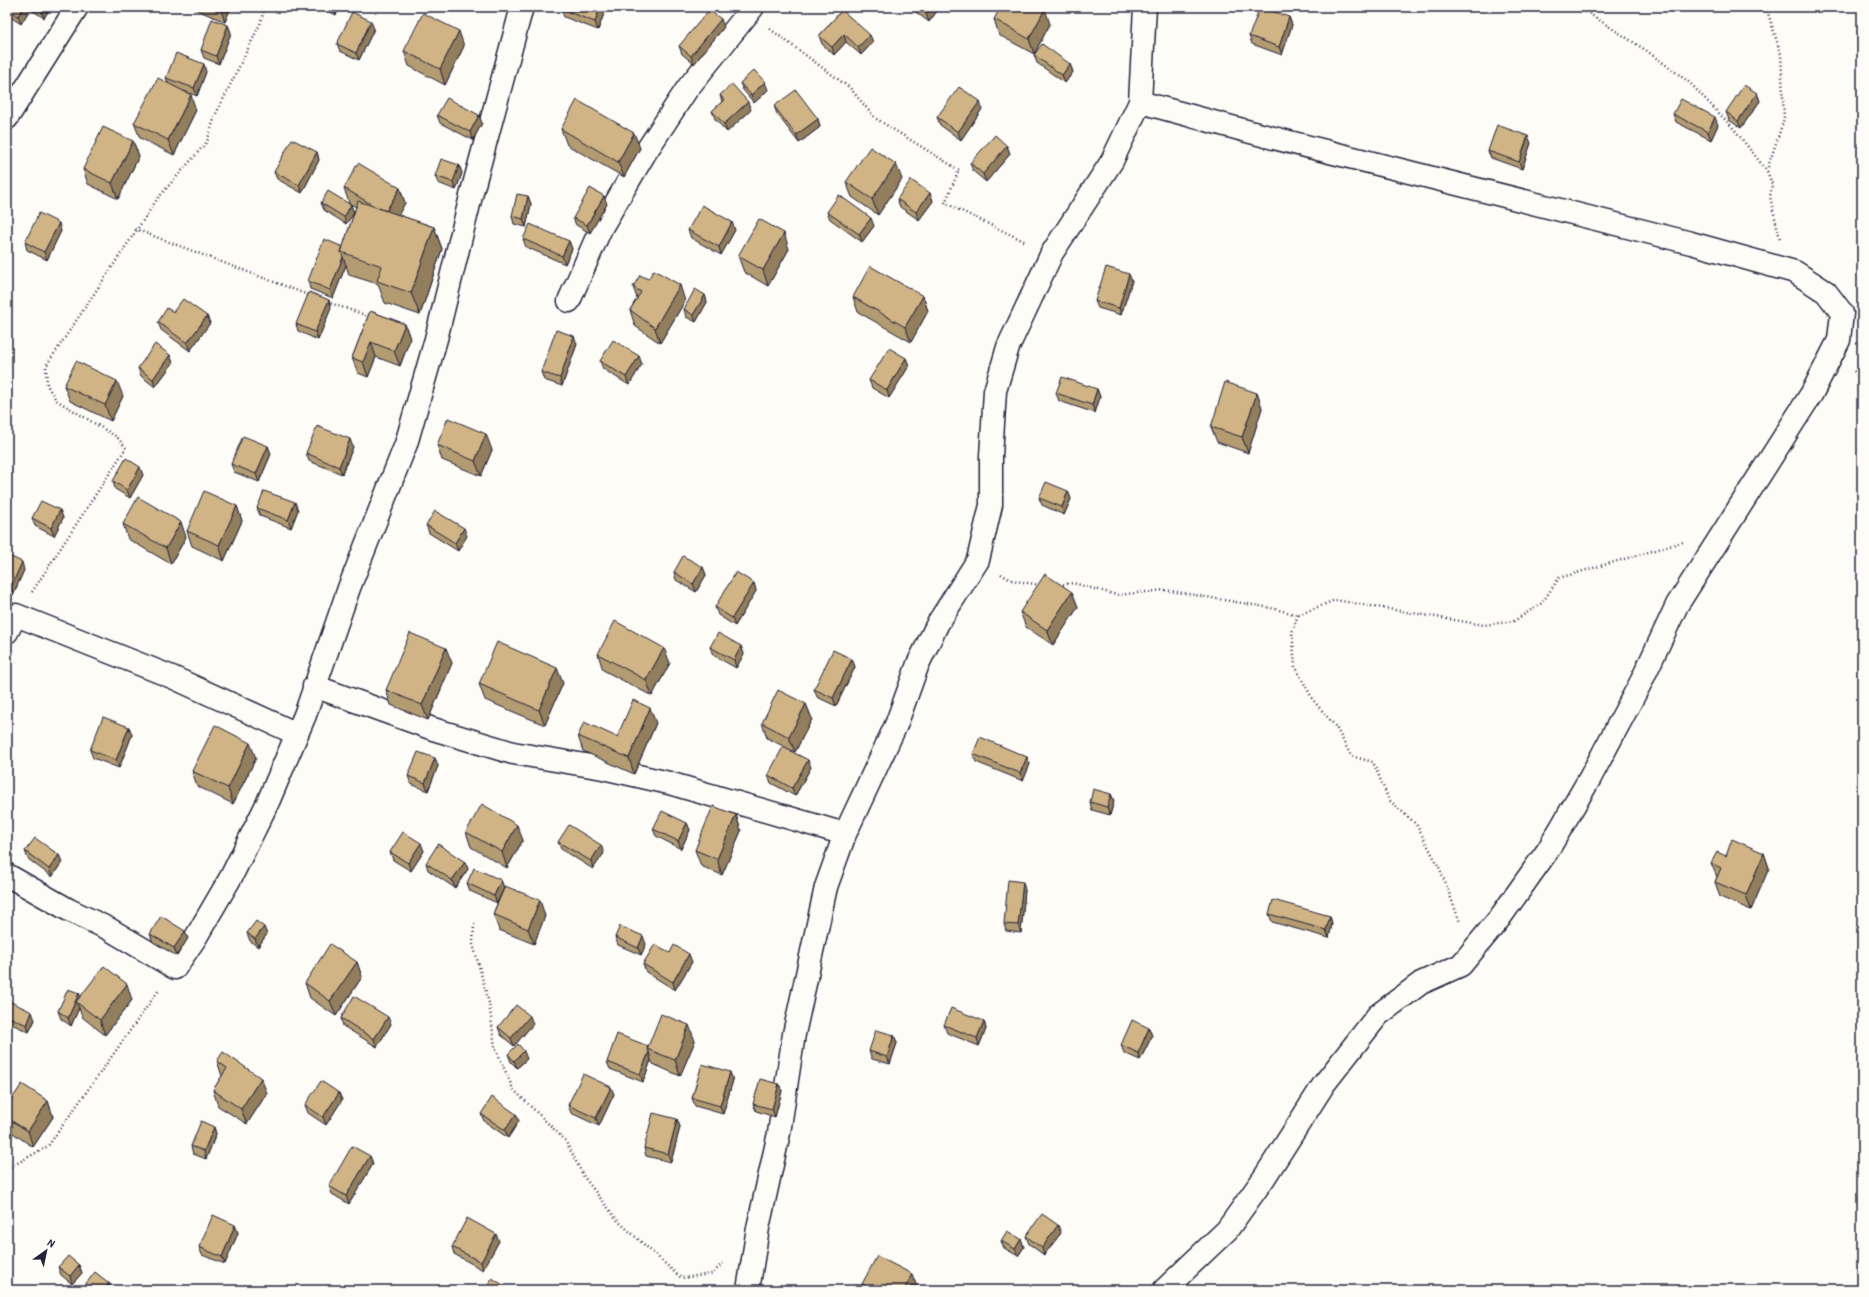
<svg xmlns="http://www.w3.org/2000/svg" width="1869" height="1297" font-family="'Patrick Hand',sans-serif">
  <rect width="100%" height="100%" fill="#fdfcf7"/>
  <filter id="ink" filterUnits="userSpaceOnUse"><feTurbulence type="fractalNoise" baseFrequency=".025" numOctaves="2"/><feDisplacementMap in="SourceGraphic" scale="8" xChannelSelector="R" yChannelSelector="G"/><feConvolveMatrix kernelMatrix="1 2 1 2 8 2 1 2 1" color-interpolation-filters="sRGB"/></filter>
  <g filter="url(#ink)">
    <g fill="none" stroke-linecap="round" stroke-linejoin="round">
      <defs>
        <path id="minor" d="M1140,102L1254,133L1691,243L1795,272L1826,292L1842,313L1839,340L1812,393L1677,605L1641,682L1590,778L1548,850L1499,919L1461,965L1421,983L1378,1015L1324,1084L1264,1178L1227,1230L1164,1290
          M7,118L77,7
          M569,301L601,228L645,153L687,89L753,7
          M7,632L16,615L172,677L297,734
          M314,686L433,729L513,753L603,768L669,783L845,834
          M7,875L69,910L109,929L175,968L196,937L231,877L268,802L305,715L349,588L406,444L436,339L472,192L522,7
          M748,1290L758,1228L779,1133L794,1034L826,887L845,834L896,725L918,664L938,623L978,560L991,505V456L995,391L1008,347L1052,253L1112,161L1140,102L1145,7"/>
      </defs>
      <!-- minor casing -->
      <use href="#minor" stroke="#22223b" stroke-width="25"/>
      <!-- path -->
      <path stroke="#22223b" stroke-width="2.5" stroke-dasharray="1 3" stroke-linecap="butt" d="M1579,7L1647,51L1689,82L1734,129L1767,171L1772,184L1770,197L1780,239
        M1766,7L1781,54L1784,119L1767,170
        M770,29L850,88L875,118L959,170L945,203L1026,242
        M135,229L311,296
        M327,302L371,317
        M1854,371L1862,383
        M1001,574L1011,580L1040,585
        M1059,585L1073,583L1117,595L1165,590L1271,608L1298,615L1335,600L1484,625L1514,621L1542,603L1559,578L1683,542
        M32,592L126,448L117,437L56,400L47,385L46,366L158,198L207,142L215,116L260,24L265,7
        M1298,615L1292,632L1295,666L1313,700L1336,727L1351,756L1373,762L1389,800L1416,824L1440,869L1460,922
        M474,924L473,944L489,1003L495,1047L513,1089L565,1140L584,1177L618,1221L681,1278L712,1274L724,1262
        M7,1169L48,1146L159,990"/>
      <!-- minor -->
      <use href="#minor" stroke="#fdfcf7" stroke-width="22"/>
    </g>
    <!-- wall -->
    <path fill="#b39b72" stroke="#22223b" d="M7,7H51L44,18L30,9L21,24L7,15Z
      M196,7H231L225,22L197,10Z
      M320,7H340L336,15Z
      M477,7H493L492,10Z
      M562,7H605L606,8L598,30L564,17L561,9Z
      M909,7H940L929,22Z
      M842,10L873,42L861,55L846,42L834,55L822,44L819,36Z
      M1289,17L1292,25L1282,55L1252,44L1249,36Z
      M994,19L1050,24L1034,54L999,35Z
      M228,25L231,33L219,64L204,58L201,50Z
      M724,27L694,64L682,54L679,46Z
      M374,29L359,60L340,51L337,44Z
      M464,46L445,85L409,66L404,51Z
      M1034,55L1070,64L1073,72L1065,83L1037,63Z
      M206,72L197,96L184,91L196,110L174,155L140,138L134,123L168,83L166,78Z
      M740,83L768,90L754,103L743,90Z
      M1757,93L1760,101L1741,128L1729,120L1726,112Z
      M720,95L751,110L727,132L715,119L712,111L722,102Z
      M774,106L818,119L820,127L799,143L777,114Z
      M982,109L961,140L940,125L937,117Z
      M1673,114L1718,125L1711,140L1676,122Z
      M437,115L482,123L473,140L440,123Z
      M561,129L640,148L624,177L567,145Z
      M133,141L139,156L118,199L88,184L83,169Z
      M1531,143L1522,169L1491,158L1488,151Z
      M1007,146L1010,154L986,182L973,171L970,163Z
      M317,152L319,160L302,193L277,179L274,172Z
      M459,165L462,173L456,190L438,183L435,176Z
      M902,179L878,215L852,197L846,182Z
      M344,188H400L405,203L398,215L434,227L442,249L420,315L385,303L378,284L349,275L346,265L333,298L310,289L308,281L343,247L356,207L349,203Z
      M930,193L933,201L919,220L900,207L897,199Z
      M528,196L531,204L526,227L514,224L512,216Z
      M321,203L351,205L354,213L346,224L324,210Z
      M607,204L590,233L576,225L573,218Z
      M827,212L874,226L862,242L830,219Z
      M688,230H735L721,255L691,238Z
      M61,231L47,260L27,250L25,242Z
      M523,239L569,241L572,249L565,264L526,247Z
      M789,249L768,286L744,272L738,256Z
      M1132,281L1121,315L1098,308L1095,301Z
      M633,287L685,301L660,343L635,326L630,310L637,298Z
      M705,295L707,302L696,322L686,317L684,309Z
      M923,296L928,311L911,342L858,312L853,297Z
      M331,308L318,340L298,331L296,324Z
      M370,311L405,324L410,339L400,366L376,357L368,377L358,373L352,358Z
      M173,312L207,316L210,323L190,351L161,330L158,322Z
      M577,344L562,386L544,380L541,372Z
      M170,355L173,363L155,387L141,376L138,368Z
      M906,358L909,366L889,398L872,388L869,380Z
      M600,361L642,364L629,385L603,369Z
      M64,386L123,396L111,421L70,401Z
      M1097,389L1100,397L1095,413L1059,401L1056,393Z
      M1257,393L1262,408L1248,453L1217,442L1211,427Z
      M437,445L492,450L481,476L442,460Z
      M268,446L271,454L259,482L234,472L231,464Z
      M353,447L342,474L309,461L306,453Z
      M143,475L130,498L115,489L113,481Z
      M1068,491L1071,499L1064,515L1042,505L1039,498Z
      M237,506L242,521L224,561L192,546L187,531Z
      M257,508L298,510L291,528L260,516Z
      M60,510L63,518L54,536L35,526L32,518Z
      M123,524L186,537L171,564L128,539Z
      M426,525L467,536L458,551L429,533Z
      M7,555L24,570L13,595L7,592Z
      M703,567L706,575L696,592L676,580L674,572Z
      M754,583L756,591L735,626L718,615L715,607Z
      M1072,592L1078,607L1053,645L1026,627L1020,612Z
      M741,646L744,654L736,668L713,655L710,647Z
      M598,654L670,663L652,696L603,670Z
      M852,659L855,667L836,706L817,697L814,689Z
      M452,663L428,720L391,705L386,690Z
      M563,683L545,725L485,700L479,684Z
      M806,704L812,719L795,752L767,738L762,723Z
      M656,723L634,774L583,751L578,736L617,737Z
      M129,727L132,735L119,768L93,758L90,750Z
      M973,754L1027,757L1030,764L1023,781L976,762Z
      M256,758L233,804L197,786L192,771Z
      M435,758L438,766L428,791L411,784L408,776Z
      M811,767L795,796L771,783L768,775Z
      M1111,794L1114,801L1110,815L1092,810L1090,802Z
      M736,815L741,831L722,875L701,866L695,850Z
      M687,823L690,830L681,849L656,836L653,829Z
      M466,832L523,840L507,868L471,847Z
      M558,842L604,853L593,869L561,849Z
      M25,851L59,855L62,862L52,877L28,859Z
      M424,851L411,871L393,860L390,852Z
      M1764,853L1769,868L1751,910L1720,897L1715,882L1717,877L1711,863L1726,856Z
      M465,862L468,869L455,888L428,870L426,863Z
      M501,880L504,888L545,916L534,944L499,930L493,914L502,892L497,903L470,891L467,883Z
      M1025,890L1021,933L1006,931L1004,924Z
      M1269,914L1330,916L1332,924L1329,938L1272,922Z
      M247,933L267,934L258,947L250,941Z
      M150,934L188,938L177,956L153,942Z
      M615,937L646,944L641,955L618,945Z
      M670,953L692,962L675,990L646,972L643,964Z
      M357,962L362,977L336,1016L310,998L305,983Z
      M79,993L80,997L132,1000L105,1035L82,1017L79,1008L71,1026L61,1019L58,1011Z
      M7,1005L35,1020L29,1032L7,1022Z
      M341,1018L391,1024L377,1047L343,1026Z
      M984,1021L986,1029L979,1046L947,1033L944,1025Z
      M533,1024L514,1046L501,1035L498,1027Z
      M1149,1028L1152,1036L1140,1060L1124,1053L1121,1045Z
      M894,1035L897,1043L890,1064L872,1059L869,1051Z
      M695,1041L680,1076L653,1064L651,1060L643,1082L610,1069L607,1062L648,1046Z
      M508,1054L527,1059L517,1068L511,1062Z
      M217,1061L267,1093L247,1124L218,1106L213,1090L222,1076Z
      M733,1080L723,1114L695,1106L692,1098Z
      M779,1084L782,1091L775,1117L756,1111L753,1104Z
      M339,1093L342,1100L326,1125L308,1113L305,1105Z
      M614,1094L599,1126L571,1113L568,1105Z
      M48,1101L53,1117L33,1147L7,1129V1106Z
      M481,1114L519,1121L508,1138L484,1121Z
      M677,1119L680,1127L671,1162L646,1156L644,1148Z
      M214,1127L216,1134L206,1159L193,1154L191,1146Z
      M370,1156L373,1164L349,1204L332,1194L329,1186Z
      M235,1225L238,1233L225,1264L202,1255L199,1247Z
      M1061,1233L1044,1255L1029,1244L1026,1236Z
      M1021,1239L1024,1247L1018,1256L1004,1248L1001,1241Z
      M499,1241L483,1270L454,1254L452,1247Z
      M79,1265L82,1273L72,1284L61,1275L58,1267Z
      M862,1284L918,1289V1290H864Z"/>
    <!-- shaded-wall -->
    <path fill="#927e5d" stroke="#22223b" d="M24,7H29L30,9L21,24L18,16Z
      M43,7H51L44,18L41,10Z
      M220,7H231L225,22Z
      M333,7H340L336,15Z
      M600,7H605L606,8L598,30L595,22Z
      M931,7H940L929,22L926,14Z
      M1045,9L1050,24L1034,54L1029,39Z
      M1289,17L1292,25L1282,55L1279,47Z
      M721,19L724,27L694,64L691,56Z
      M371,21L374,29L359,60L356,53Z
      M228,25L231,33L219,64L216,56Z
      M459,31L464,46L445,85L440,69Z
      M844,34L846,42L834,55L832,47Z
      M870,35L873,42L861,55L858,47Z
      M204,64L206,72L197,96L194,88Z
      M1070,64L1073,72L1065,83L1062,75Z
      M765,82L768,90L754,103L751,95Z
      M1757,93L1760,101L1741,128L1738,121Z
      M191,95L196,110L174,155L168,140Z
      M980,101L982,109L961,140L958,132Z
      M748,102L751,110L727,132L724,124Z
      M479,115L482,123L473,140L470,132Z
      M1715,117L1718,125L1711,140L1708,132Z
      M818,119L820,127L799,143L796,135Z
      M634,133L640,148L624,177L618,162Z
      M1528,136L1531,143L1522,169L1519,162Z
      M133,141L139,156L118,199L112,183Z
      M1007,146L1010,154L986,182L983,174Z
      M317,152L319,160L302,193L299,185Z
      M896,164L902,179L878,215L872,199Z
      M459,165L462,173L456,190L453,182Z
      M400,188L405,203L391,228L385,213Z
      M930,193L933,201L919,220L916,212Z
      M528,196L531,204L526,227L523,219Z
      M604,196L607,204L590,233L587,225Z
      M351,205L354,213L346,224L344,217Z
      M871,218L874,226L862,242L859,234Z
      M732,222L735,230L721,255L719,247Z
      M59,223L61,231L47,260L44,252Z
      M434,227L442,249L420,315L411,293Z
      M784,233L789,249L768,286L763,270Z
      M569,241L572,249L565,264L562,256Z
      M343,257L346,265L333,298L330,290Z
      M1129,274L1132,281L1121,315L1119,308Z
      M680,285L685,301L660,343L655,328Z
      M705,295L707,302L696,322L693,315Z
      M923,296L928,311L911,342L905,327Z
      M329,300L331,308L318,340L315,332Z
      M207,316L210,323L190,351L187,343Z
      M405,324L410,339L400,366L394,351Z
      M574,336L577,344L562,386L560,378Z
      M371,342L376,357L368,377L363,362Z
      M170,355L173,363L155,387L153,379Z
      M639,356L642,364L629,385L626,377Z
      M906,358L909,366L889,398L887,390Z
      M117,381L123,396L111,421L105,405Z
      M1097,389L1100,397L1095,413L1092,405Z
      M1257,393L1262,408L1248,453L1242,437Z
      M486,434L492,450L481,476L475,461Z
      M350,439L353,447L342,474L339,467Z
      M268,446L271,454L259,482L256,474Z
      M140,467L143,475L130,498L127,490Z
      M1068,491L1071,499L1064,515L1062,507Z
      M295,502L298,510L291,528L288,520Z
      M237,506L242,521L224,561L219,545Z
      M60,510L63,518L54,536L51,528Z
      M181,522L186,537L171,564L166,548Z
      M464,528L467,536L458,551L455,543Z
      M22,562L24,570L13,595L11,587Z
      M703,567L706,575L696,592L693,584Z
      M754,583L756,591L735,626L732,618Z
      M1072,592L1078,607L1053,645L1047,630Z
      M8,595L10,603L7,609V596Z
      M741,646L744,654L736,668L734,660Z
      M446,648L452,663L428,720L422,705Z
      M664,648L670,663L652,696L646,680Z
      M852,659L855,667L836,706L833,698Z
      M557,668L563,683L545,725L539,710Z
      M806,704L812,719L795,752L789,737Z
      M650,708L656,723L634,774L629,758Z
      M129,727L132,735L119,768L116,760Z
      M250,743L256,758L233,804L228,788Z
      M1027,757L1030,764L1023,781L1020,773Z
      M435,758L438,766L428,791L425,783Z
      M808,760L811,767L795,796L792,788Z
      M1111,794L1114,801L1110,815L1107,807Z
      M736,815L741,831L722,875L717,859Z
      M687,823L690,830L681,849L678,841Z
      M517,825L523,840L507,868L502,852Z
      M421,843L424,851L411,871L408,863Z
      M601,845L604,853L593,869L591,861Z
      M1764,853L1769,868L1751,910L1746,895Z
      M59,855L62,862L52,877L49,869Z
      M465,862L468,869L455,888L452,880Z
      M501,880L504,888L497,903L494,896Z
      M1023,882L1025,890L1021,933L1018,925Z
      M540,900L545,916L534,944L528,929Z
      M1330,916L1332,924L1329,938L1326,930Z
      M264,927L267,934L258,947L255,939Z
      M185,931L188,938L177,956L174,948Z
      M643,936L646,944L641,955L638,948Z
      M689,954L692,962L675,990L673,982Z
      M357,962L362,977L336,1016L330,1001Z
      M127,984L132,1000L105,1035L100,1020Z
      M79,993L82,1001L76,1002L79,1008L71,1026L68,1018Z
      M32,1012L35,1020L29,1032L27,1025Z
      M530,1016L533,1024L514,1046L511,1038Z
      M388,1017L391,1024L377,1047L374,1039Z
      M984,1021L986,1029L979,1046L977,1038Z
      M689,1025L695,1041L680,1076L675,1060Z
      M1149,1028L1152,1036L1140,1060L1138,1053Z
      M894,1035L897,1043L890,1064L887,1057Z
      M524,1051L527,1059L517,1068L514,1061Z
      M649,1052L651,1060L643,1082L640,1074Z
      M730,1072L733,1080L723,1114L720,1106Z
      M261,1078L267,1093L247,1124L241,1109Z
      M779,1084L782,1091L775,1117L772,1109Z
      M611,1087L614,1094L599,1126L596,1118Z
      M339,1093L342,1100L326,1125L323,1117Z
      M48,1101L53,1117L33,1147L28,1131Z
      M516,1114L519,1121L508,1138L505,1130Z
      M677,1119L680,1127L671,1162L668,1154Z
      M214,1127L216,1134L206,1159L204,1151Z
      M370,1156L373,1164L349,1204L346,1196Z
      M235,1225L238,1233L225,1264L222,1257Z
      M1058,1225L1061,1233L1044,1255L1042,1248Z
      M496,1234L499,1241L483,1270L481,1262Z
      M1021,1239L1024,1247L1018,1256L1015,1249Z
      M79,1265L82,1273L72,1284L70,1276Z
      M912,1274L918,1289V1290H904Z
      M109,1283L112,1290H104Z"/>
    <!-- building -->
    <path fill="#d0b485" stroke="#22223b" d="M7,7H24L18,16L7,9Z
      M36,7H43L41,10Z
      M562,7H600L595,22L561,9Z
      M917,7H931L926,14Z
      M1001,7H1041L1045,9L1029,39L994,19Z
      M1260,7L1289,17L1279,47L1249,36Z
      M709,10L721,19L691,56L679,46Z
      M842,10L870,35L858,47L844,34L832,47L819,36Z
      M352,12L371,21L356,53L337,44Z
      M423,13L459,31L440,69L404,51Z
      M212,19L228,25L216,56L201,50Z
      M1042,44L1070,64L1062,75L1034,55Z
      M176,53L204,64L194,88L166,78Z
      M754,70L765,82L751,95L740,83Z
      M158,78L191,95L168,140L134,123Z
      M732,84L748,102L724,124L712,111L724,100L720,95Z
      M1744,85L1757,93L1738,121L1726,112Z
      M959,87L980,101L958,132L937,117Z
      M796,90L818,119L796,135L774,106Z
      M447,98L479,115L470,132L437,115Z
      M1681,99L1715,117L1708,132L1673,114Z
      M577,100L634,133L618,162L561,129Z
      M1497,125L1528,136L1519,162L1488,151Z
      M103,127L133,141L112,183L83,169Z
      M995,135L1007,146L983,174L970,163Z
      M292,139L317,152L299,185L274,172Z
      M870,147L896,164L872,199L846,182Z
      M441,159L459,165L453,182L435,176Z
      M358,163L400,188L386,211L376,207L344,188Z
      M911,180L930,193L916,212L897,199Z
      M590,188L604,196L587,225L573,218Z
      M328,191L351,205L344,217L321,203Z
      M517,194L528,196L523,219L512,216Z
      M839,195L871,218L859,234L827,212Z
      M358,201L434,227L411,293L377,281L382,266L341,252Z
      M702,205L732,222L719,247L688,230Z
      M39,213L59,223L44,252L25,242Z
      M759,219L784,233L763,270L738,256Z
      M530,224L569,241L562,256L523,239Z
      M324,239L343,247L341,252L343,257L330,290L308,281Z
      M870,266L923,296L905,327L853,297Z
      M1106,267L1129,274L1119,308L1095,301Z
      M654,270L680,285L655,328L630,310L641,292L633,287L640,275L648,279Z
      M695,289L705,295L693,315L684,309Z
      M309,292L329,300L315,332L296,324Z
      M183,299L207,316L187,343L158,322L167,308L173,312Z
      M370,311L405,324L394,351L371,342L363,362L352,358Z
      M556,330L574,336L560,378L541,372Z
      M613,340L639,356L626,377L600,361Z
      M155,344L170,355L153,379L138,368Z
      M889,348L906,358L887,390L869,380Z
      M76,361L117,381L105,405L64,386Z
      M1062,377L1097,389L1092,405L1056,393Z
      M1225,382L1257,393L1242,437L1211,427Z
      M448,418L486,434L475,461L437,445Z
      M317,426L350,439L339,467L306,453Z
      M243,436L268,446L256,474L231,464Z
      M126,458L140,467L127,490L113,481Z
      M1046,482L1068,491L1062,507L1039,498Z
      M204,491L237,506L219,545L187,531Z
      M264,491L295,502L288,520L257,508Z
      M138,497L181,522L166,548L123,524Z
      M41,501L60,510L51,528L32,518Z
      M435,511L464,528L455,543L426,525Z
      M7,555L22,562L11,587L7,586Z
      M683,556L703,567L693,584L674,572Z
      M736,572L754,583L732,618L715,607Z
      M1045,574L1072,592L1047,630L1020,612Z
      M615,621L664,648L646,680L598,654Z
      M410,633L446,648L422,705L386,690Z
      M718,633L741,646L734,660L710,647Z
      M497,642L557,668L539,710L479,684Z
      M833,650L852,659L833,698L814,689Z
      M778,690L806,704L789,737L762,723Z
      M633,700L650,708L629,758L578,736L584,722L617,737Z
      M103,717L129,727L116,760L90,750Z
      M215,725L250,743L228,788L192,771Z
      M980,737L1027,757L1020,773L973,754Z
      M783,747L808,760L792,788L768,775Z
      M418,752L435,758L425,783L408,776Z
      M1093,789L1111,794L1107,807L1090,802Z
      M482,804L517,825L502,852L466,832Z
      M713,806L736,815L717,859L695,850Z
      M662,811L687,823L678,841L653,829Z
      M569,825L601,845L591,861L558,842Z
      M403,832L421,843L408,863L390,852Z
      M35,838L59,855L49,869L25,851Z
      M1732,839L1764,853L1746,895L1715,882L1721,868L1711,863L1717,852L1726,856Z
      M438,844L465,862L452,880L426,863Z
      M474,868L501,880L494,896L467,883Z
      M1008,880L1023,882L1018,925L1004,924Z
      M505,886L540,900L528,929L493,914Z
      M1273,900L1330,916L1326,930L1269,914Z
      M161,916L185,931L174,948L150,934Z
      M256,921L264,927L255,939L247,933Z
      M620,926L643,936L638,948L615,937Z
      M330,944L357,962L330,1001L305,983Z
      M655,944L670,953L674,945L689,954L673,982L643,964Z
      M104,966L127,984L100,1020L76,1002Z
      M68,989L79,993L68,1018L58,1011Z
      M354,996L388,1017L374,1039L341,1018Z
      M9,1001L32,1012L27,1025L7,1016V1005Z
      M516,1005L530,1016L511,1038L498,1027Z
      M951,1008L984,1021L977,1038L944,1025Z
      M661,1014L689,1025L675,1060L647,1049Z
      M1132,1020L1149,1028L1138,1053L1121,1045Z
      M876,1030L894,1035L887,1057L869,1051Z
      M617,1034L648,1046L647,1049L649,1052L640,1074L607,1062Z
      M518,1044L524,1051L514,1061L508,1054Z
      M223,1052L261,1078L241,1109L213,1090L227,1068L217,1061Z
      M702,1064L730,1072L720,1106L692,1098Z
      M583,1074L611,1087L596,1118L568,1105Z
      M760,1079L779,1084L772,1109L753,1104Z
      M321,1081L339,1093L323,1117L305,1105Z
      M22,1084L48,1101L28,1131L7,1118V1106Z
      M492,1097L516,1114L505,1130L481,1114Z
      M653,1113L677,1119L668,1154L644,1148Z
      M201,1121L214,1127L204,1151L191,1146Z
      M352,1146L370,1156L346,1196L329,1186Z
      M1042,1214L1058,1225L1042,1248L1026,1236Z
      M213,1215L235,1225L222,1257L199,1247Z
      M467,1218L496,1234L481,1262L452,1247Z
      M1007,1231L1021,1239L1015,1249L1001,1241Z
      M68,1256L79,1265L70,1276L58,1267Z
      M877,1256L912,1274L904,1290H873L862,1284Z
      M95,1272L109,1283L104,1290H81Z
      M492,1278L511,1290H485Z
      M115,1286L120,1290H112Z"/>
  </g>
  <!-- margin -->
  <rect width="1869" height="1297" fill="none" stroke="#fdfcf7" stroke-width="24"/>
  <rect x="12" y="12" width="1845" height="1273" fill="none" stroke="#22223b" stroke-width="1.5" filter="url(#ink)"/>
  <!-- north arrow -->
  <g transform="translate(46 1251) rotate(33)" stroke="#fdfcf7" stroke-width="3" paint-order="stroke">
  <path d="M0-3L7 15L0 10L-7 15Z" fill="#22223b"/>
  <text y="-6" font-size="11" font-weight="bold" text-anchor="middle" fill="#22223b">N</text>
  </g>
</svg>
